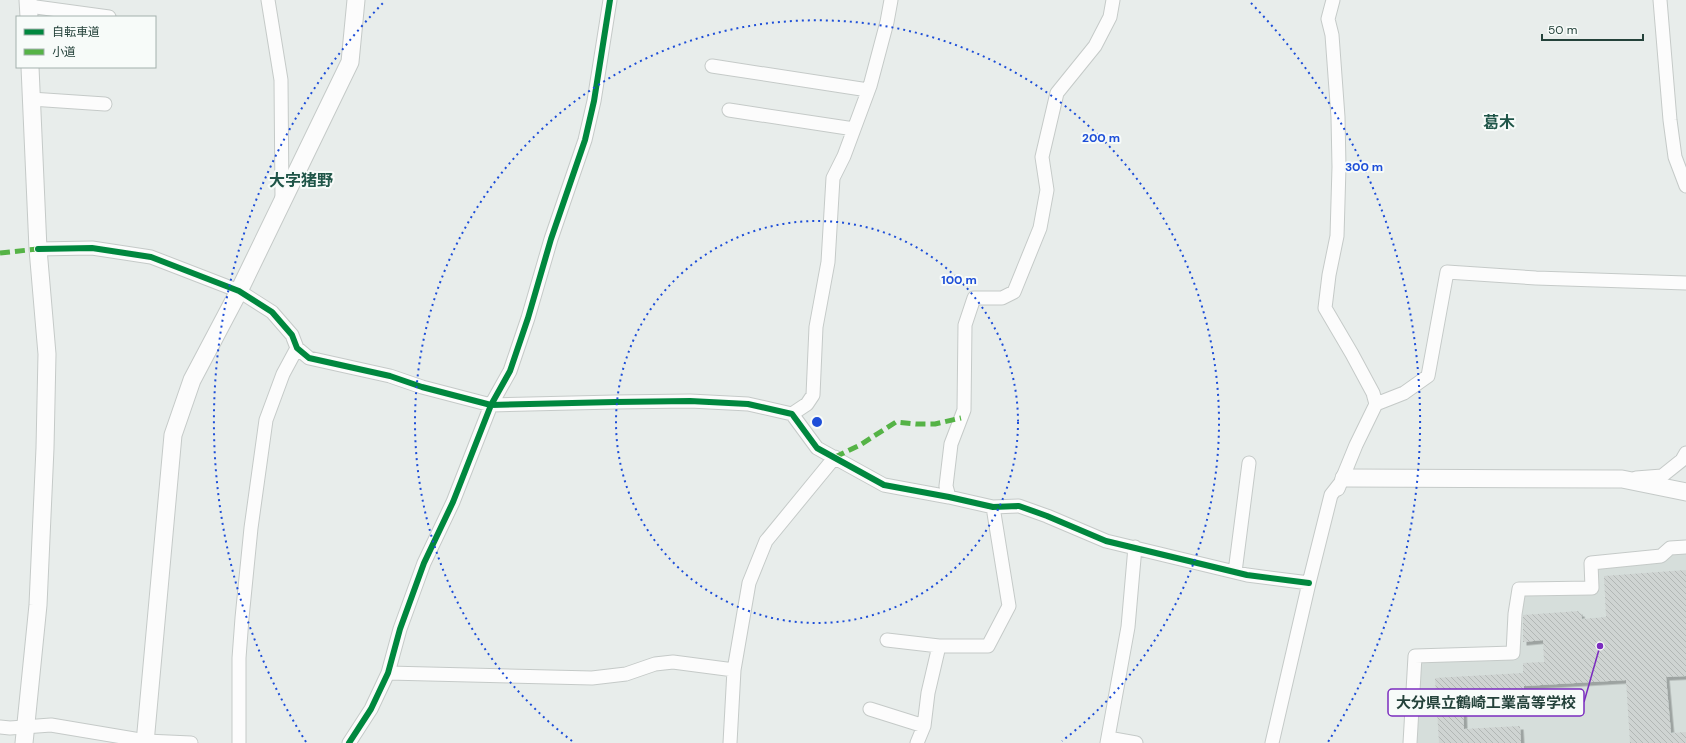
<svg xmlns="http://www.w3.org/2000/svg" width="1686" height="743" font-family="'DM Sans','Noto Sans JP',sans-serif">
  <defs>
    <pattern id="building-back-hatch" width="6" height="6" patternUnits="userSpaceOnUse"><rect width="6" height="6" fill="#cfd4d2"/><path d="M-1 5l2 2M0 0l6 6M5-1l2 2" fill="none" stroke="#b2b7b5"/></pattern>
    <filter id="shadow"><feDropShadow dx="3.5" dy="3.5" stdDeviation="0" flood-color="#0004"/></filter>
  </defs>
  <rect width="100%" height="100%" fill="#e8edeb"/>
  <!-- built -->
  <path fill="#d6dedb" d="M1686,547V743H1410L1415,656L1513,653L1519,589L1591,588V563Z"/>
  <!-- building -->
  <path fill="url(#building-back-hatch)" filter="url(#shadow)" d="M1686,570V676L1666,677L1671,733L1686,732V743H1630L1626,680L1524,686V689H1518V695L1463,698L1464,729L1520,726L1521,743H1439L1435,678L1523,673V663L1544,662L1543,640L1523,642V615L1579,611V613H1581L1582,619L1606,617L1604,576Z"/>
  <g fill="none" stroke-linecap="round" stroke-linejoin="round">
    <defs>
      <path id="minor" d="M268,0L281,80L282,199
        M1333,0L1328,19L1332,35L1338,117L1339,167L1337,236L1329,275L1325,308L1352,354L1373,393L1376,404
        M1660,0L1670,120L1675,157L1686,186
        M29,6L109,17
        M712,66L868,90
        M31,99L105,104
        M729,110L854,129
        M38,249L92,248L151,257L239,291L272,312L292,335L297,348L309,358L390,376L422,387L491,405L615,402L690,401L748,404L792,414L817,448L884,485L949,497L993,507L1019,506L1047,516L1106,541L1247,575L1309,583
        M792,414L807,404L813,395L816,327L828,262L833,178L844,156L870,86L887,22L891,0
        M1636,478L1662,476L1682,460L1686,453
        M1338,489L1356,445L1376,404L1404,393L1428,376L1447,272L1536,278L1686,283
        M949,497L946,486L951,444L964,410L965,325L974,298H1002L1014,292L1040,228L1047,190L1042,157L1057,93L1095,46L1110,17L1113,0
        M1235,572L1249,463
        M887,640L939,646
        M388,673L592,678L626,674L655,664L673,662L734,670
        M870,709L924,726
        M0,727L10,728L51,725L146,741L191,743
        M1108,738L1136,743
        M239,743V658L242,618L251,528L266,420L283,374L297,348
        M349,743L371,709L388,673L400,629L424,563L453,502L491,405L510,371L528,318L551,239L585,140L594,101L610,0
        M730,743L734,670L749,583L766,541L835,457
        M917,743L924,726L928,693L939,646H988L1009,606L993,507
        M1107,743L1128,627L1135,547
        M1272,743L1309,583L1331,495L1342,481
        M1410,743L1415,656L1513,653L1515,614L1519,589L1592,588L1591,563L1661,556L1670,548L1686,547"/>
      <path id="tertiary" d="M28,0L29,17
        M1344,478L1622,479L1686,492
        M24,743L38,605L45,448L47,354L38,249L30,67
        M145,743L173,435L192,380L239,291L350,62L356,0"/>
    </defs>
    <!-- minor casing -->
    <use href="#minor" stroke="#c5cac8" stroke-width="15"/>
    <!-- tertiary casing -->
    <use href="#tertiary" stroke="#c5cac8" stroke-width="19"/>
    <!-- minor -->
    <use href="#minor" stroke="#fcfcfc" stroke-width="13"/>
    <!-- tertiary -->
    <use href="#tertiary" stroke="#fcfcfc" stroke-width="17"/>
    <!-- quiet -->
    <path stroke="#55b346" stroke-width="5" stroke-dasharray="10 5" stroke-linecap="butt" d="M0,253L38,249
      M835,457L860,445L896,422L916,424H935L961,418"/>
    <defs>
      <path id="cycleway" d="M38,249L92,248L151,257L239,291L272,312L292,335L297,348L309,358L390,376L422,387L491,405L615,402L690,401L748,404L792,414L817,448L884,485L949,497L993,507L1019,506L1047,516L1106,541L1247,575L1309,583
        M349,743L371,709L388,673L400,629L424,563L453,502L491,405L510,371L528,318L551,239L585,140L594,101L610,0"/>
    </defs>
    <!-- cycleway casing -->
    <use href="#cycleway" stroke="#f7fbf9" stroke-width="8"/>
    <!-- cycleway -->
    <use href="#cycleway" stroke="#00873e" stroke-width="6"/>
  </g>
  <!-- distance rings -->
  <g fill="none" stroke="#1d4ed8" stroke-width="2" stroke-dasharray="2 4">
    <circle cx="817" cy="422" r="201"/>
    <path d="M572 741A402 402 0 1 1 1062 741"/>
    <path d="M306 742A603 603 0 0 1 383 3M1251 3A603 603 0 0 1 1328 742"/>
  </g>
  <g text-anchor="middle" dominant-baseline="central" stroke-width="4" stroke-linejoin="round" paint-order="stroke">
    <!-- quarter labels -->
    <g font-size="16" font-weight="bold" fill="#1f5548" stroke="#f7fbf9">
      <text x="1499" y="122">葛木</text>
      <text x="301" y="180">大字猪野</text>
    </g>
  </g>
  <circle cx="817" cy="422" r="6" fill="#1d4ed8" stroke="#f7fbf9" stroke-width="2"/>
  <g font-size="12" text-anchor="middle" font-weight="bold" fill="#1d4ed8" stroke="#f7fbf9" stroke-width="4" stroke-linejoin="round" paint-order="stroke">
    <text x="1101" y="142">200 m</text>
    <text x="1364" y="171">300 m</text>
    <text x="959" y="284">100 m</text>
  </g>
  <!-- callouts -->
  <path fill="none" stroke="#7b2cbf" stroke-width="1.5" d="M1600 646L1584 702"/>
  <circle fill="#7b2cbf" stroke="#f7fbf9" stroke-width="1.5" cx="1600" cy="646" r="4"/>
  <rect fill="#f7fbf9" stroke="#7b2cbf" stroke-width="1.5" x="1388" y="689" width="196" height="27" rx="4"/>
  <g font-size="15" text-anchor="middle" font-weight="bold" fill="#24423a">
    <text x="1486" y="708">大分県立鶴崎工業高等学校</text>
  </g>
  <!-- legend -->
  <rect x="16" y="16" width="140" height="52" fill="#f7fbf9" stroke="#a3b1ad"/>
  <rect x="24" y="29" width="20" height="6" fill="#00873e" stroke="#a3b1ad"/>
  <text x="52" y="36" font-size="12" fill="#24423a">自転車道</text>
  <rect x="24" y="49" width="20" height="6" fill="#55b346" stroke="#a3b1ad"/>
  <text x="52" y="56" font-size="12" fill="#24423a">小道</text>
  <!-- scale -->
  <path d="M1542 34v6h101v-6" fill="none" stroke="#24423a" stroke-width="2"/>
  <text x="1548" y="34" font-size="12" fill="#24423a" stroke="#f7fbf9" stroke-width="3" paint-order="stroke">50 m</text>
</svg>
